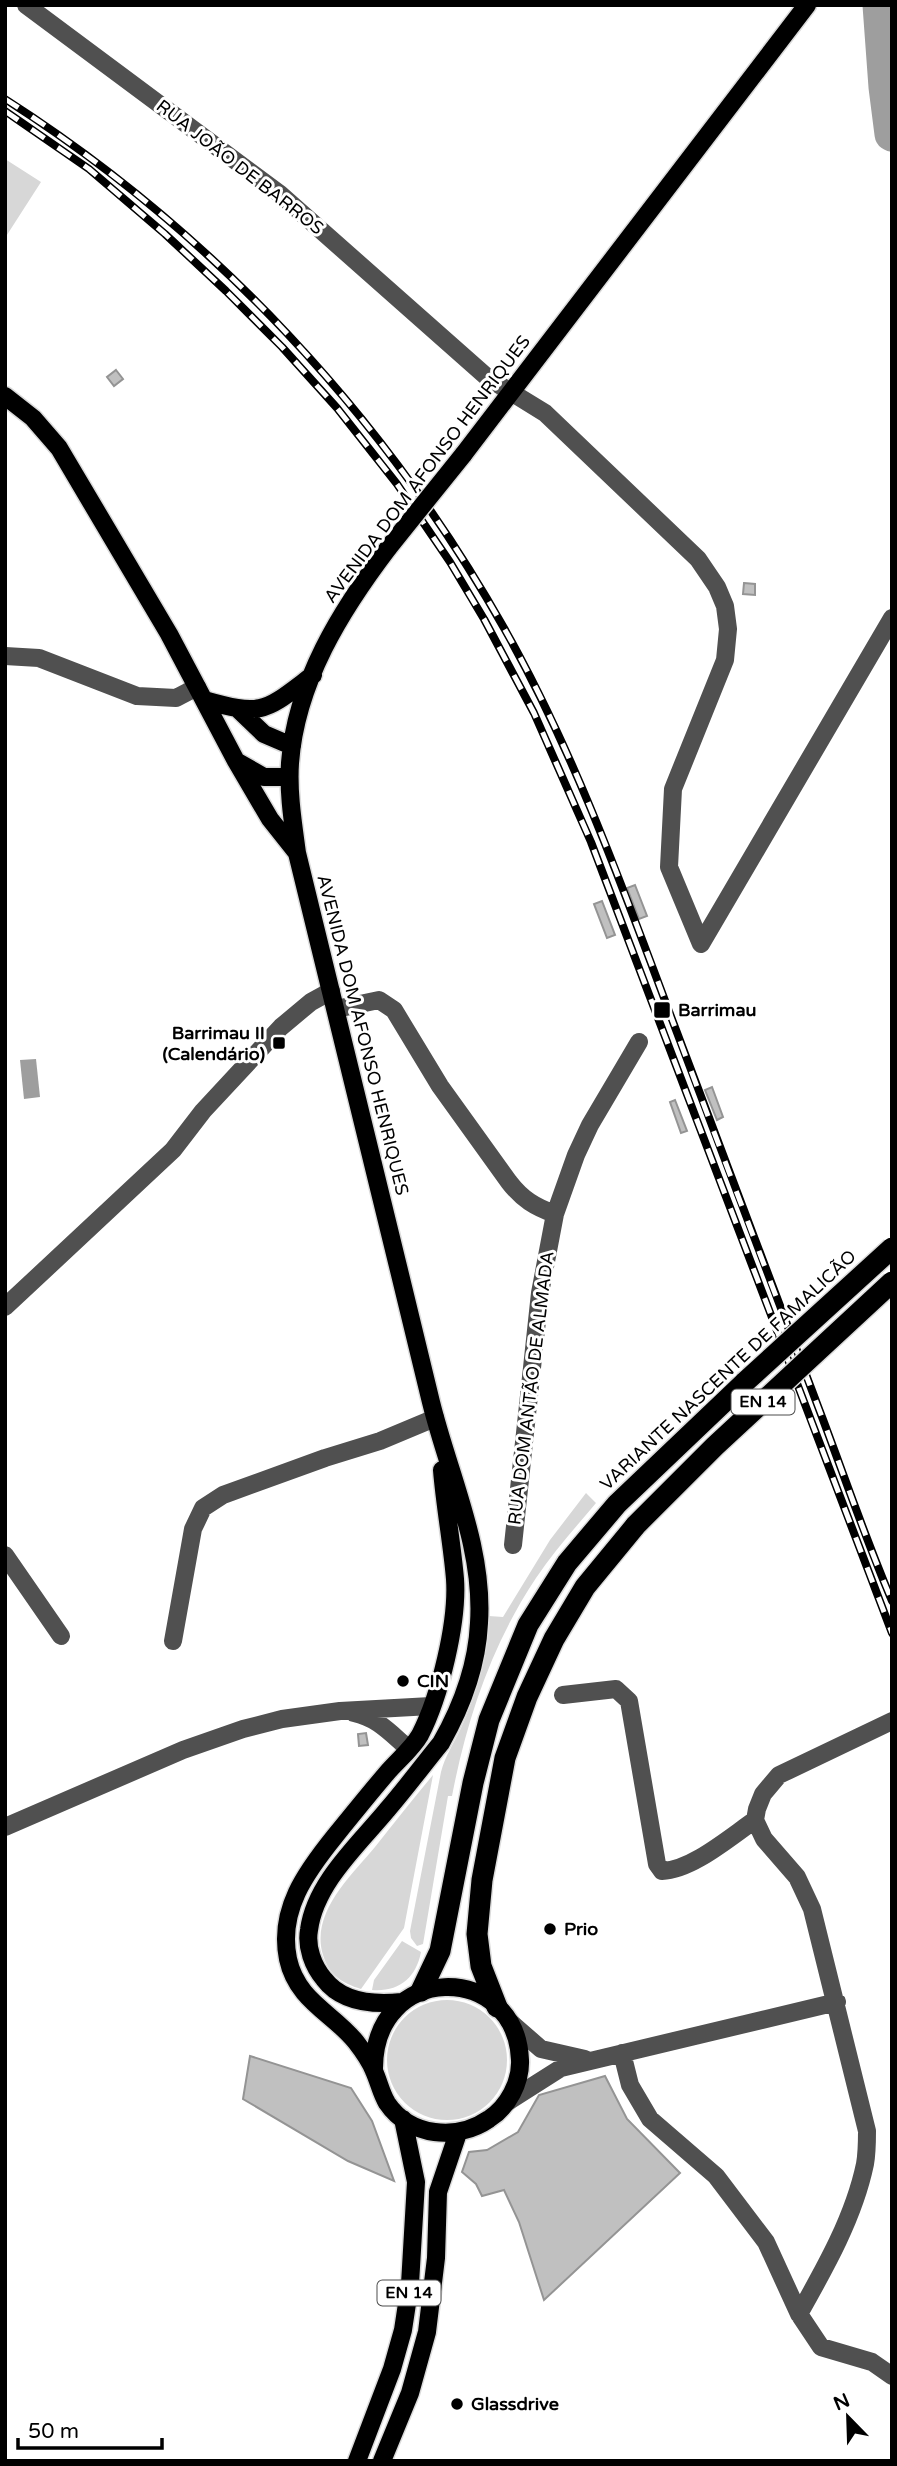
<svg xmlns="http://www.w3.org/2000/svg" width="897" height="2466" font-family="'Varela Round',sans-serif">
  <rect width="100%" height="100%" fill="#fff"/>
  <!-- green -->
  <path fill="#d7d7d7" d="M5,159L41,182L5,238Z
    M586,1493L596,1503C576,1527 554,1551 536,1578C492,1644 467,1718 452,1796H448L423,1944L417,1946L411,1938L410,1931L441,1772C445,1756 454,1743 461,1728C477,1694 488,1653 489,1616L503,1617L550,1540Z
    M433,1775L404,1928L361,1989C342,1983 329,1975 323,1955C310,1913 351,1876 375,1847C394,1823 413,1799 433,1775Z
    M402,1941L421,1952C416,1978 399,1992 372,1990L374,1980Z
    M387 2060a60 60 0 1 1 120 0a60 60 0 1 1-120 0Z"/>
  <!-- water -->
  <path fill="#9e9e9e" d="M36,1059L40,1097L24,1099L20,1060Z"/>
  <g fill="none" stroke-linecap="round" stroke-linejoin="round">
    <!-- river -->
    <path stroke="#9e9e9e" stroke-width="35" d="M880,5L886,87L892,134"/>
  </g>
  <!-- building -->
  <path fill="#c0c0c0" stroke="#949494" stroke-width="2" d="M116,370L123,379L114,386L107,377Z
    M744,583L755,584V595L743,594Z
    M635,885L647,916L639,919L627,888Z
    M602,901L615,935L607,938L594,904Z
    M712,1087L723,1117L717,1120L705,1090Z
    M675,1100L687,1131L681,1133L670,1102Z
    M366,1733L368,1745L359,1746L358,1734Z
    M250,2056L351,2088L372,2121L394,2181L348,2161L243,2099Z
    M605,2076L627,2119L680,2173L544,2300L519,2222L504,2190L482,2196L476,2184L462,2172L469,2152L487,2150L518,2132L539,2095Z"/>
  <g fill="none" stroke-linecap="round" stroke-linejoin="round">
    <defs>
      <path id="major" d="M5,396L33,418L59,448L169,634L236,761L270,819L297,853
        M463,455L807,5
        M389,547C341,610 296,682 290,763C288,793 293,823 297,853C341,1037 387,1219 431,1402C449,1475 484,1547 479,1623C477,1666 462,1706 441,1743C423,1765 406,1788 387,1810C359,1844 315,1883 309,1930C306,1947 313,1966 324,1979C342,2003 374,2005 402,2002
        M204,700C264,717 265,711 313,675
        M239,710L264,734L292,746
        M236,761L264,777H289
        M374,2071C372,1961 516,1961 520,2060C521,2082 508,2107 489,2119C457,2141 410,2137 387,2103C381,2093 379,2082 374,2071C370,2061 363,2051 356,2042C333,2013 297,2001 288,1959C278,1910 306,1872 335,1836C352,1815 369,1794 386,1774C397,1761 412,1749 420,1735C440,1696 458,1622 455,1579C452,1543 445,1507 442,1470
        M357,2461L392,2369L403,2330L410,2284L416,2182L403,2119
        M382,2461L410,2393L427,2332L436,2258L438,2192L458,2133"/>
      <path id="highway" d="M421,1991L440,1951L473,1783L489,1720L528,1625L567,1563L617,1504L745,1382
        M497,2007L481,1966L477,1934L482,1880L505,1758L527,1697L554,1639L585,1587L636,1525"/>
    </defs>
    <!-- major casing -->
    <use href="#major" stroke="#dbdbdb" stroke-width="21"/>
    <!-- highway casing -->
    <use href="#highway" stroke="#dbdbdb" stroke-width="24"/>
    <!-- minor -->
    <path stroke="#505050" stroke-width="18" d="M26,5L280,194L488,378L545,413L698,559L717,587L725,606L728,629L725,660L673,789L669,867L701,944
      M5,656L39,658L137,696L176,698L197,687
      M701,944L892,618
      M336,1009L379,1000L394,1010L440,1086L509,1182C522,1199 535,1207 555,1214
      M5,1307L173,1150L203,1111L281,1027L311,1002L331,991
      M513,1545L540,1293L555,1214L576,1155L590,1125L639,1042
      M5,1555L61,1636
      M173,1641L193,1529L203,1508L223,1495L325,1458L380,1441L435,1418
      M563,1695L616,1689L629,1701L657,1864L662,1871C692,1870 730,1837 755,1820L757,1809L763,1794L779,1775L892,1721
      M354,1713C378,1718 391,1734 409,1749
      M755,1820L764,1839L797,1877L812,1909L867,2131C867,2142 867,2153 865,2164C854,2217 825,2268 799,2314
      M5,1827L183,1750L243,1729L282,1719L340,1711L431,1706
      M510,2022L541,2049L585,2059
      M622,2053L630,2085L650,2119L716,2176L766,2242L799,2314L821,2347L872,2362L892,2376
      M506,2103L561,2068L837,2002"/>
    <!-- major -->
    <use href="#major" stroke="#000" stroke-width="18"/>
    <!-- highway -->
    <use href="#highway" stroke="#000" stroke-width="21"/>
    <defs>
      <path id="rail" d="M5,99C211,231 384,415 504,628C573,750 621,883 670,1014C720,1149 771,1283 822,1417C845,1478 866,1540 892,1601
        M5,111L89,169L165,234L226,291L282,347L337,408L397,484L450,562L484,619L534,713L591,842L892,1633"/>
    </defs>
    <!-- rail casing -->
    <use href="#rail" stroke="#000" stroke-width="8"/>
    <!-- rail -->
    <use href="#rail" stroke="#fff" stroke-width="5" stroke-dasharray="16" stroke-linecap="butt"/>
    <defs>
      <path id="major-bridge" d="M389,547L463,455"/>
      <path id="highway-bridge" d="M745,1382L892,1248
        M636,1525L715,1446L892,1282"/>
    </defs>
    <!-- major-bridge casing -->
    <use href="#major-bridge" stroke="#dbdbdb" stroke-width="21" stroke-linecap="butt"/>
    <!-- highway-bridge casing -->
    <use href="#highway-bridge" stroke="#dbdbdb" stroke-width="24" stroke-linecap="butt"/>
    <!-- major-bridge -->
    <use href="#major-bridge" stroke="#000" stroke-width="18"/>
    <!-- highway-bridge -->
    <use href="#highway-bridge" stroke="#000" stroke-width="21"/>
  </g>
  <!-- markers -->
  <g fill="#000" stroke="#fff" stroke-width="2.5">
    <rect x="653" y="1001" width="18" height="18" rx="3.5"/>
    <rect x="272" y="1036" width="14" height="14" rx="3.5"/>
    <circle cx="403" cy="1681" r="7"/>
    <circle cx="550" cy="1929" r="7"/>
    <circle cx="457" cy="2404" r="7"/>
  </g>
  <g text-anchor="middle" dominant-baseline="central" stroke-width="6" stroke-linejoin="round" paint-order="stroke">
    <!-- shield labels -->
    <g fill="#fff" stroke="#4c4c4c" stroke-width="2">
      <rect x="731.5" y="1389.5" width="63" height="25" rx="5"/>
      <rect x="377.5" y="2280.5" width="63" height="25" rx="5"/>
    </g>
    <g font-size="16" font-weight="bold" fill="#000">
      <text x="763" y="1402">EN 14</text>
      <text x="409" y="2293">EN 14</text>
    </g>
    <!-- street labels -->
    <g font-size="18" fill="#000" stroke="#fff">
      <text transform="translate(240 167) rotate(38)">RUA JOÃO DE BARROS</text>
      <text transform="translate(427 469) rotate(-53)">AVENIDA DOM AFONSO HENRIQUES</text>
      <text transform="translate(363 1035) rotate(76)">AVENIDA DOM AFONSO HENRIQUES</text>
      <text transform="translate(728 1370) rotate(-43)">VARIANTE NASCENTE DE FAMALICÃO</text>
      <text transform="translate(531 1388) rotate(-83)">RUA DOM ANTÃO DE ALMADA</text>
    </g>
    <!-- poi labels -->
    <g font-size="18" font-weight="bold" fill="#000" stroke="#fff" text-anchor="start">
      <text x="678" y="1010">Barrimau</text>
      <text x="265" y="1033" text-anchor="end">Barrimau II<tspan x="265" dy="21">(Calendário)</tspan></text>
      <text x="417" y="1681">CIN</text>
      <text x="564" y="1929">Prio</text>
      <text x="471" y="2404">Glassdrive</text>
    </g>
  </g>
  <!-- border -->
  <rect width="897" height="2466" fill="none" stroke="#000000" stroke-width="14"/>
  <!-- north arrow -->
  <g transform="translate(848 2417) rotate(337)" stroke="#ffffff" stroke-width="5" paint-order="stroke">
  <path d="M0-5L12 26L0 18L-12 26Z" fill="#000000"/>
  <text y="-10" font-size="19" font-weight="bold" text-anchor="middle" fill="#000000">N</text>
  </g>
  <!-- scale -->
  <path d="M18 2438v10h144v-10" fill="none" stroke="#000000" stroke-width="3.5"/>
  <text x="28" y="2438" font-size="21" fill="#000000" stroke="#ffffff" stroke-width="5" paint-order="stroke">50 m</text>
</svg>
